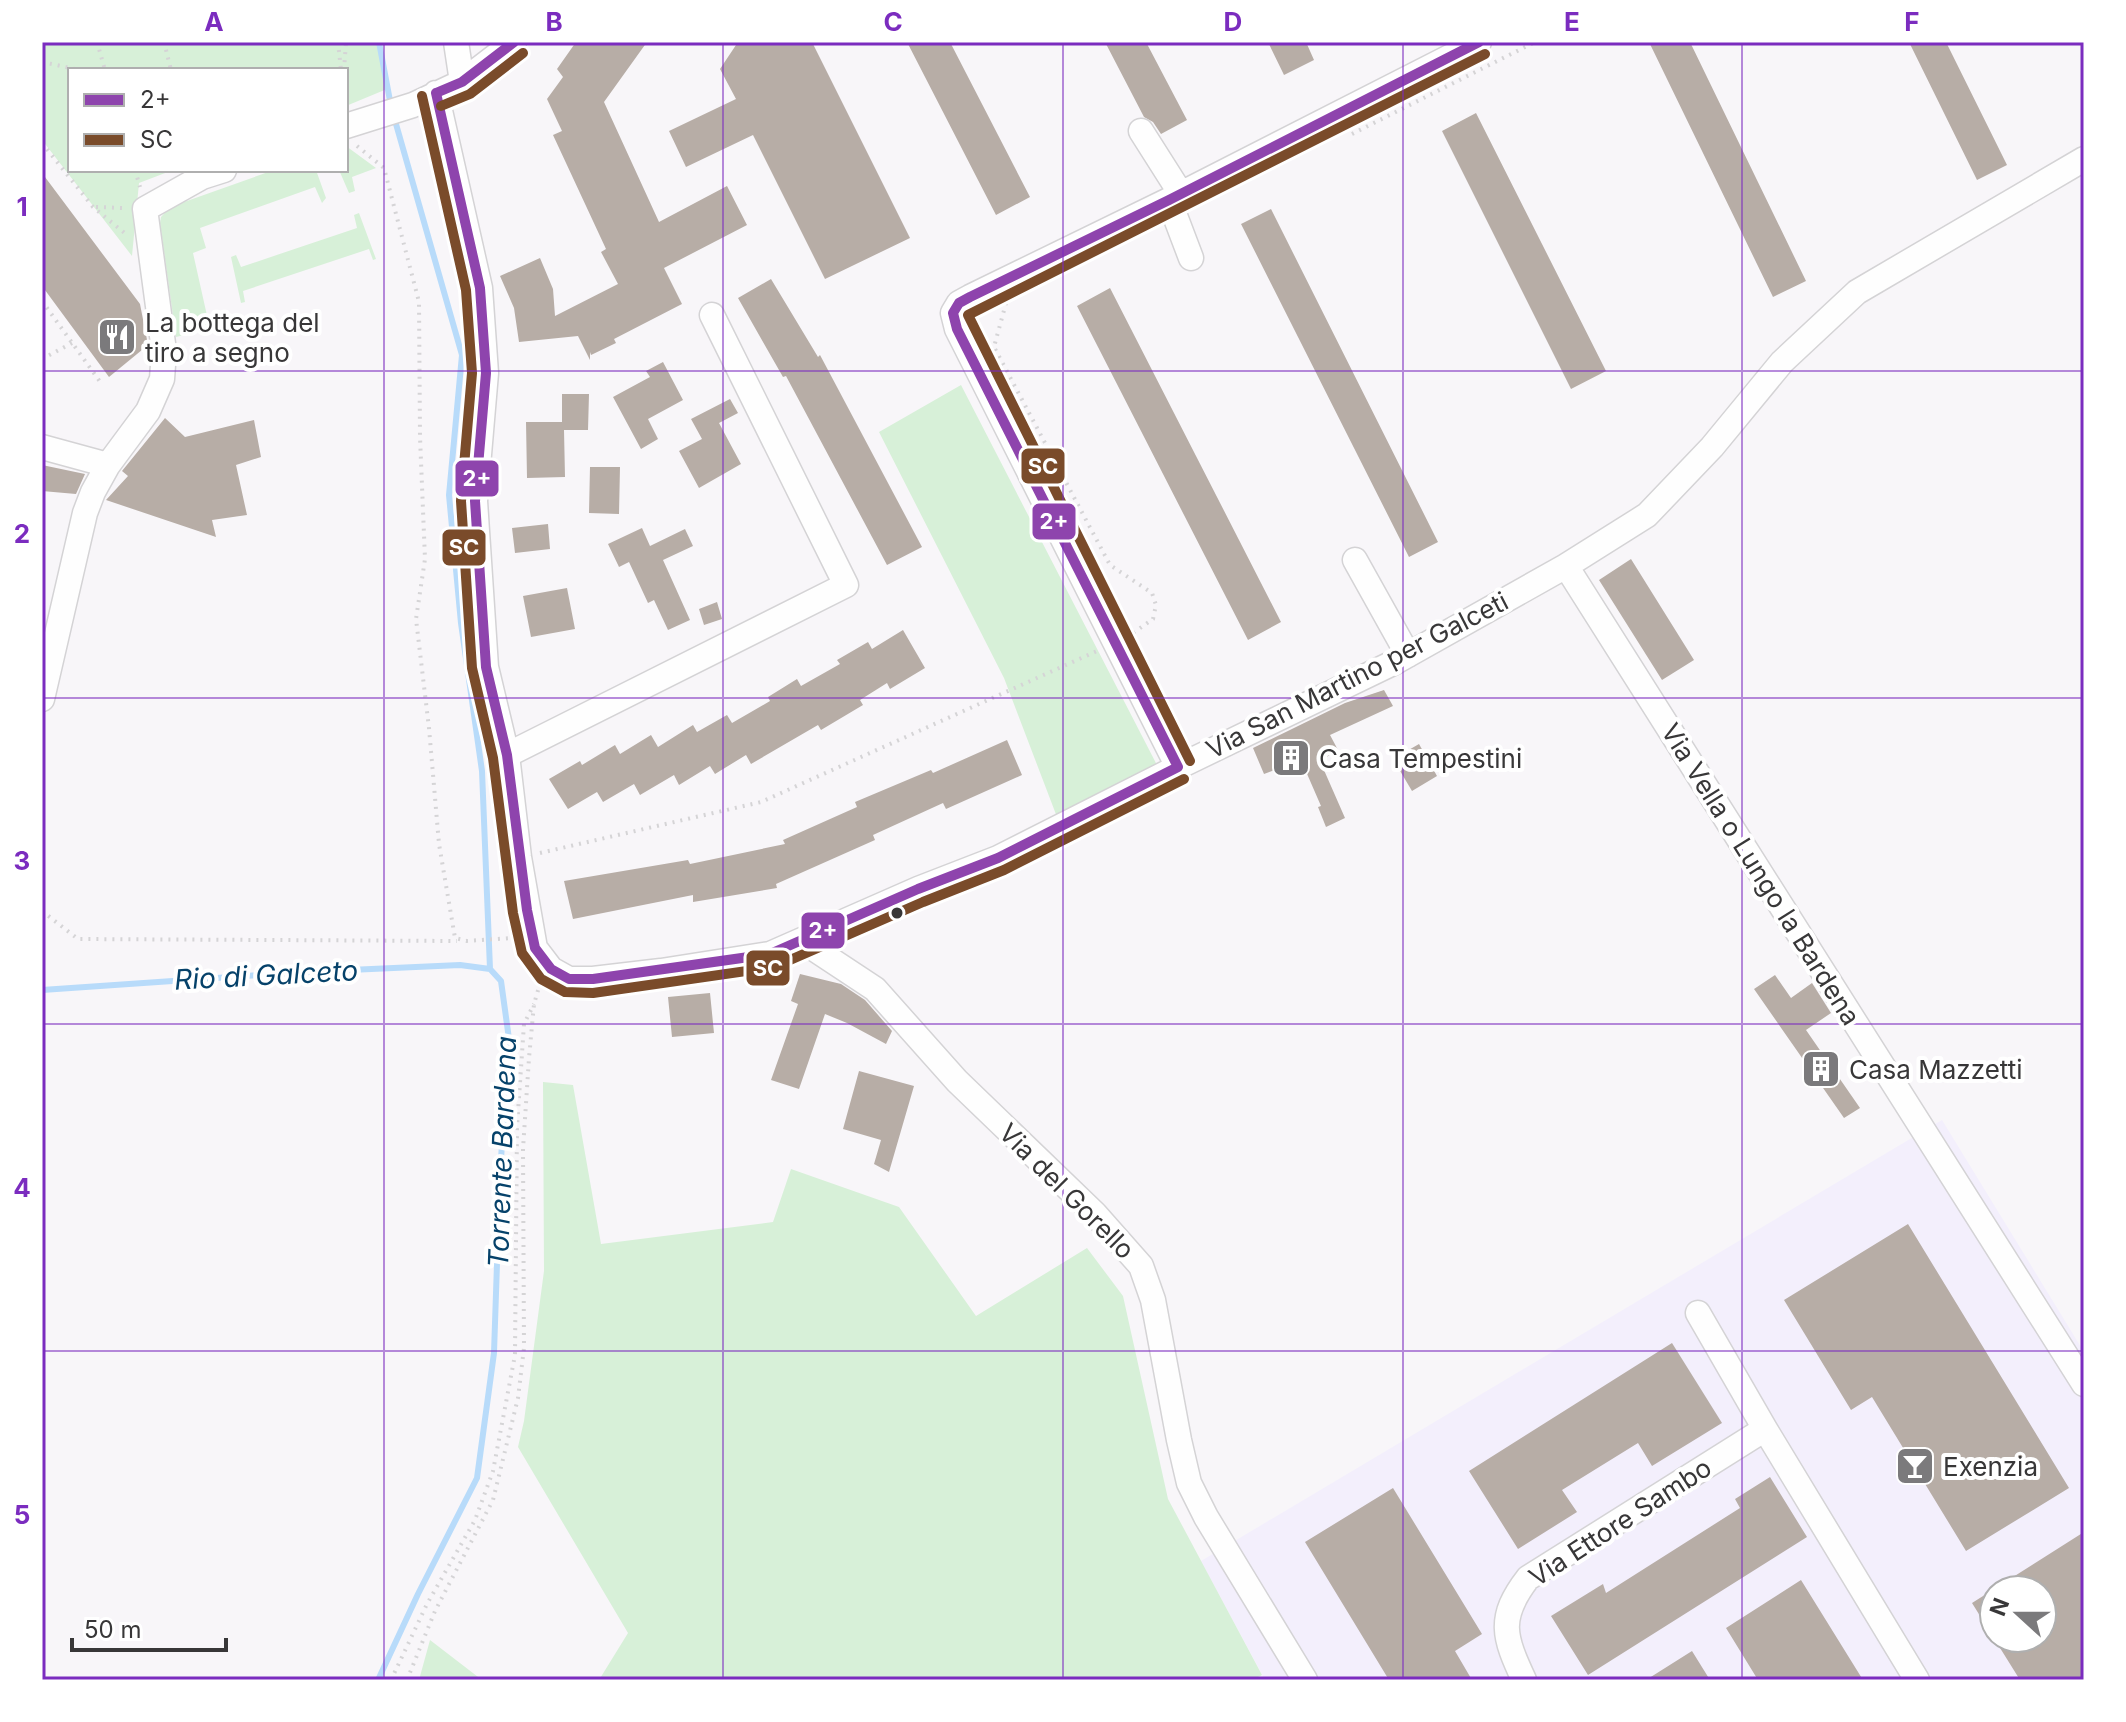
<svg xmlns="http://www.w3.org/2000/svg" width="2126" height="1722" font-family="Inter,sans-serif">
  <rect width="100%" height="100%" fill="#f8f6f9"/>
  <!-- industrial -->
  <path fill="#f3effc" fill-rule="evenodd" d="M1942,1120L2084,1352V1680H1265L1201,1561ZM1994,1590H2042V1638H1994Z"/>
  <!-- green -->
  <path fill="#d7f0d8" d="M42,42H379L387,89L346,106V70H70V170H173L139,183L132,256L42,140Z
    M346,146L376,168L352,177L355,191L349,193L339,170H346Z
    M274,170H316L326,198L322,203L315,187L200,228L206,248L193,253L208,320L224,318L225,325L176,337L160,223L161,217L170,207Z
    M359,213L376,259L373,260L369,249L243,291L245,302L241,303L231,257L236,255L241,267L357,228L354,215Z
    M961,385L1158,767L1057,817L1004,678L879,432Z
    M543,1082L573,1085L601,1244L773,1222L791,1169L899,1207L976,1316L1087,1248L1123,1296L1168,1499L1262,1675L1252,1680H599L628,1633L518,1447L524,1421L544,1271Z
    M430,1640L482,1680H419Z"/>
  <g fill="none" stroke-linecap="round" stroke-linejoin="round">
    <!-- stream -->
    <path stroke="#b8dbfa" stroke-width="6" d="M379,42L391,106
      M42,990L305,972L460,965L490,969
      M378,1680L418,1594L477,1478L494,1353L500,1174L509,1039L501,981L490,969L482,771L461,623L449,495L462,355L394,117"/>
  </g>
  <!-- building -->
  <path fill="#b7ada6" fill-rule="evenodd" d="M576,42H647L604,102L659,222L727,186L747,225L664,268L682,304L614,339L616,343L591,355L590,352V360L578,336L519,342L514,308L500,276L540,258L553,289L555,316L618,284L601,252L606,249L553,135L562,131L547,99L563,77L557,69Z
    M738,42H812L910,238L825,279L753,135L686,167L669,131L736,99L720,69Z
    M907,42H950L1030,197L996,215Z
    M1105,42H1146L1187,120L1161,134L1153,122L1144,117Z
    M1268,42H1306L1314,60L1284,75Z
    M1649,42H1690L1806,281L1773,297Z
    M1909,42H1946L2007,165L1977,180Z
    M1476,113L1606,371L1571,389L1442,131Z
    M42,173L140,304L148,345L109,377L42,286Z
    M1271,209L1438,542L1409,557L1241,224Z
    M771,279L818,357L820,355L922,547L887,565L786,376L783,377L738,298Z
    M1110,288L1281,622L1248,640L1077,306Z
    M663,362L683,400L648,419L658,439L641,449L613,397L650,377L646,371Z
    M562,394H589L588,430H564L565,477L527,478L526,422H562Z
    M730,399L738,413L719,423L741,464L699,488L679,451L702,439L691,419Z
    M165,418L185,437L254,420L261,457L236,465L247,515L212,520L216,537L106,500L128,476L122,471Z
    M42,465L85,474L76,494L42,491Z
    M590,467H620L619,514L589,513Z
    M548,524L550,549L515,553L512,528Z
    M642,528L650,546L685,529L693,546L663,560L690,620L668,630L654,600L648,603L629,562L619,567L608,544Z
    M1631,559L1694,660L1662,680L1599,580Z
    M567,588L575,629L531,637L523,596Z
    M717,602L722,619L704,625L699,609Z
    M903,630L925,668L890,689L887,683L860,700L863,705L821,730L818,725L751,764L746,755L715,774L710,766L679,785L674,775L640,795L634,784L603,802L597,792L568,809L549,779L580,761L582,765L615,745L620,754L651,735L658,747L693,725L697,732L727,715L732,723L770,701L768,697L797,679L801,686L840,664L837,660L868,642L872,649Z
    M1384,690L1393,706L1330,735L1338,750L1320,761L1345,818L1326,827L1318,807L1321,806L1301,760L1264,774L1253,748L1345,703Z
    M1007,740L1022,775L946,809L943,803L873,835L875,840L776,884L777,888L693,902V895L573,919L564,881L688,860L690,864L785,844L783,840L857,807L855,802L931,770L933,773Z
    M1419,744L1437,776L1412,791L1393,759Z
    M800,974L841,984L865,1000L892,1031L886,1044L847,1023L825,1014L799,1089L771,1080L798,1004L791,1001Z
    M1775,975L1791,998L1812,983L1831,1013L1806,1030L1860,1108L1844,1118L1754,989Z
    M710,993L714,1033L672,1037L668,997Z
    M859,1071L914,1086L889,1172L874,1164L881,1140L843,1129Z
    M1908,1224L2069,1488L1966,1551L1872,1397L1851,1410L1784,1300Z
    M1672,1343L1722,1423L1652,1466L1638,1443L1562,1490L1577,1512L1518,1549L1469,1471Z
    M1770,1477L1807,1537L1588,1675L1551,1616L1603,1584L1606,1593L1740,1508L1735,1499Z
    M1393,1488L1482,1634L1455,1651L1472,1680H1389L1305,1542Z
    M2084,1532V1680H2020L1972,1603ZM1994,1590H2042V1638H1994Z
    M1801,1580L1863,1680H1758L1726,1628Z
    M1692,1651L1710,1680H1646Z"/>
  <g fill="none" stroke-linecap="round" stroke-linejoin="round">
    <defs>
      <path id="minor" d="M456,42L462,82
        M436,93L480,288L486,373L475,501L486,667L507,755L519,857L535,948L551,969L569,979H593L661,971L770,954L918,889L998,858L1178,767L1397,661L1566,566L1647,515L1712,447L1782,362L1857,292L2084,159
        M346,126L413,105L462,82L514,42
        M1141,131L1181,194
        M1169,200L1191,258
        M42,447L108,465
        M1355,560L1408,655
        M1566,566L2084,1384
        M42,699L85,513L93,492L108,465L148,411L162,379L164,351L145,209L202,177L224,170
        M507,755L846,585L712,315
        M1178,767L957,329L953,313L959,303L970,297L1169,200L1479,42
        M807,939L816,950L875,989L957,1081L1095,1214L1141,1266L1153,1300L1179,1440L1189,1483L1206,1517L1305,1680
        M1698,1313L1765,1429L1917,1680
        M1524,1680C1504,1637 1497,1618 1528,1578L1765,1429"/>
    </defs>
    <!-- minor casing -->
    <use href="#minor" stroke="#d4d3d5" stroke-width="27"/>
    <!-- path -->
    <path stroke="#d5d4d6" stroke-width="4" stroke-dasharray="2 6" stroke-linecap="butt" d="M97,42L105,70
      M164,42L171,70
      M338,42L341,70
      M42,62L80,70
      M344,70L346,42
      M1352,134L1535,42
      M42,143L93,207L127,235
      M357,146L384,168L419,302L420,437L425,559L416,619L429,728L439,844L455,938L467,941
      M135,170L140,187
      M96,207L123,208
      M42,301L101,383
      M1006,303L994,347L1110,565L1152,593L1156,605L1153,619L1133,633
      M42,359L74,342
      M540,853L761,802L1097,651
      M42,911L78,939L457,941
      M466,941L513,938
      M391,1680L427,1604L475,1520L493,1471L515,1355L517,1127L524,1024L534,1004
      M407,1680L435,1611L493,1500L518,1398L524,1348L523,1149L529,1058L534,1004L539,987"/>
    <!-- minor -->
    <use href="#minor" stroke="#fefefe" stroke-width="24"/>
    <defs>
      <path id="bus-1" d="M436,93L480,288L486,373L475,501L486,667L507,755L527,910L535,948L551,969L569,979H593L770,954L918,889L998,858L1178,767
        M436,93L462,82L514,42
        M1178,767L957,329L953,313L959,303L970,297L1169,200L1479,42"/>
      <path id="bus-2" d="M422,96L466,290L472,373L461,501L472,668L493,758L513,913L522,953L541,979L565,992L593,993L774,967L923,902L1004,870L1184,779
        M441,106L470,94L523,53
        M1190,761L968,315L1485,54"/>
    </defs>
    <!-- bus-1 casing -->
    <use href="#bus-1" stroke="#fff" stroke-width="16"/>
    <!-- bus-2 casing -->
    <use href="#bus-2" stroke="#fff" stroke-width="16"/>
    <!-- bus-1 -->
    <use href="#bus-1" stroke="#8e44ad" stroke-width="10"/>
    <!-- bus-2 -->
    <use href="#bus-2" stroke="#7a4b2a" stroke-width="10"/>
  </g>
  <!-- grid -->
  <path fill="none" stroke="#7b2cbf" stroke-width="2" stroke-opacity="0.55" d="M384,42V1680M723,42V1680M1063,42V1680M1403,42V1680M1742,42V1680M42,371H2084M42,698H2084M42,1024H2084M42,1351H2084"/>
  <!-- icons -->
  <defs>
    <symbol id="restaurant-square" viewBox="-11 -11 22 22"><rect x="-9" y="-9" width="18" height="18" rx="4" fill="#7b7a7c" stroke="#fff"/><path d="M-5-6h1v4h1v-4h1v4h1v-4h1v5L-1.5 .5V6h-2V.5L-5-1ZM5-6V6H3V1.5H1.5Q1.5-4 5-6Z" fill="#fff"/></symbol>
    <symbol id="building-square" viewBox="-11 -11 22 22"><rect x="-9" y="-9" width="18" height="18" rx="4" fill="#7b7a7c" stroke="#fff"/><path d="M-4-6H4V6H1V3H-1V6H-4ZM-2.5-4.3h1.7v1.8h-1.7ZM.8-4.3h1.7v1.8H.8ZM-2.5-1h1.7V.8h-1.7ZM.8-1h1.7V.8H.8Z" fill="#fff"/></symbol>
    <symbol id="bar-square" viewBox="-11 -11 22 22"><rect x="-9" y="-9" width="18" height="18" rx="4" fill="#7b7a7c" stroke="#fff"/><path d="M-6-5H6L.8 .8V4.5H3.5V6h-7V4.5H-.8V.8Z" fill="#fff"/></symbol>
  </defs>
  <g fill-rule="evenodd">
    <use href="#restaurant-square" x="95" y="315" width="44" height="44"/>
    <use href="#building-square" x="1269" y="736" width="44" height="44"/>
    <use href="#building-square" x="1799" y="1047" width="44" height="44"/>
    <use href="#bar-square" x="1893" y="1444" width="44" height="44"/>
  </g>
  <!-- markers -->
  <circle fill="#383738" stroke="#fff" stroke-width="3" cx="897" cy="913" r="7"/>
  <g text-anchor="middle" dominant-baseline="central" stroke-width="8" stroke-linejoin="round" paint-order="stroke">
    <!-- poi labels -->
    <g font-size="26" fill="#383738" stroke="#fff" text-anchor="start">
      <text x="145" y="322">La bottega del<tspan x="145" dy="30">tiro a segno</tspan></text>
      <text x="1319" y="758">Casa Tempestini</text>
      <text x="1849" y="1069">Casa Mazzetti</text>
      <text x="1943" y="1466">Exenzia</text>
    </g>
    <!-- street labels -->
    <g font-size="26" fill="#383738" stroke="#fff">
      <text transform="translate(1357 675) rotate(-27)">Via San Martino per Galceti</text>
      <text transform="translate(1761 874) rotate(58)">Via Vella o Lungo la Bardena</text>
      <text transform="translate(1067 1191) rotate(45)">Via del Gorello</text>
      <text transform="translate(1620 1522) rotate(-33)">Via Ettore Sambo</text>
    </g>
    <!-- water labels -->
    <g font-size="28" font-style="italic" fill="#06426a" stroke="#fff">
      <text transform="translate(266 975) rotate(-3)">Rio di Galceto</text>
      <text transform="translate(502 1152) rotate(-88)">Torrente Bardena</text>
    </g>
  </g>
  <g stroke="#fff" stroke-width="3">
    <rect x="1020" y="447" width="46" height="38" rx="8" fill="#7a4b2a"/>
    <rect x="454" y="459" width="46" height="39" rx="8" fill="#8e44ad"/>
    <rect x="1031" y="502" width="46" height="39" rx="8" fill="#8e44ad"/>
    <rect x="441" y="528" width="46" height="39" rx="8" fill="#7a4b2a"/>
    <rect x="800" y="911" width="46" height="39" rx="8" fill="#8e44ad"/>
    <rect x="745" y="949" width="46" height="38" rx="8" fill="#7a4b2a"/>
  </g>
  <g font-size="22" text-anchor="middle" font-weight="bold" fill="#fff">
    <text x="1043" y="474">SC</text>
    <text x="477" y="486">2+</text>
    <text x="1054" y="529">2+</text>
    <text x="464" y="555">SC</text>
    <text x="823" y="938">2+</text>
    <text x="768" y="976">SC</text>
  </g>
  <!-- border -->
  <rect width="2126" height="1722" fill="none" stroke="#ffffff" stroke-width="88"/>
  <!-- legend -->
  <rect x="68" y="68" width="280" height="104" fill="#ffffff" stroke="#afafaf" stroke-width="2"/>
  <rect x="84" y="94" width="40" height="12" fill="#8e44ad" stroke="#afafaf" stroke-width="2"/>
  <text x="140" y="108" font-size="24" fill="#383738">2+</text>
  <rect x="84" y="134" width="40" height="12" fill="#7a4b2a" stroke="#afafaf" stroke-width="2"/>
  <text x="140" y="148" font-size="24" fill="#383738">SC</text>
  <!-- north arrow -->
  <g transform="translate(2018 1614) rotate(291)"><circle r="38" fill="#ffffff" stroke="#afafaf" stroke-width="2"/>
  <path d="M0-6L14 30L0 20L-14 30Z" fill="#7b7a7c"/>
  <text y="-12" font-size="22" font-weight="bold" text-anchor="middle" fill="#383738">N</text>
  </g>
  <!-- scale -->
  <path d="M72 1638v12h154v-12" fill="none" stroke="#383738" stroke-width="4"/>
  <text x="84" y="1638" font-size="24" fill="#383738" stroke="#ffffff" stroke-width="6" paint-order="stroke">50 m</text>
  <rect x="44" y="44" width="2038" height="1634" fill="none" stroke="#7b2cbf" stroke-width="3"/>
  <g font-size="26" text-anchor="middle" font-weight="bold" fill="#7b2cbf">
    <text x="214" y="31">A</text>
    <text x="554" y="31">B</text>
    <text x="893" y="31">C</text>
    <text x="1233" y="31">D</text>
    <text x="1572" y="31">E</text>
    <text x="1912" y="31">F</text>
    <text x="22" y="216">1</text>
    <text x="22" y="543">2</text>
    <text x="22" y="870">3</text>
    <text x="22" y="1197">4</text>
    <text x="22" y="1524">5</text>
  </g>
</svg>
